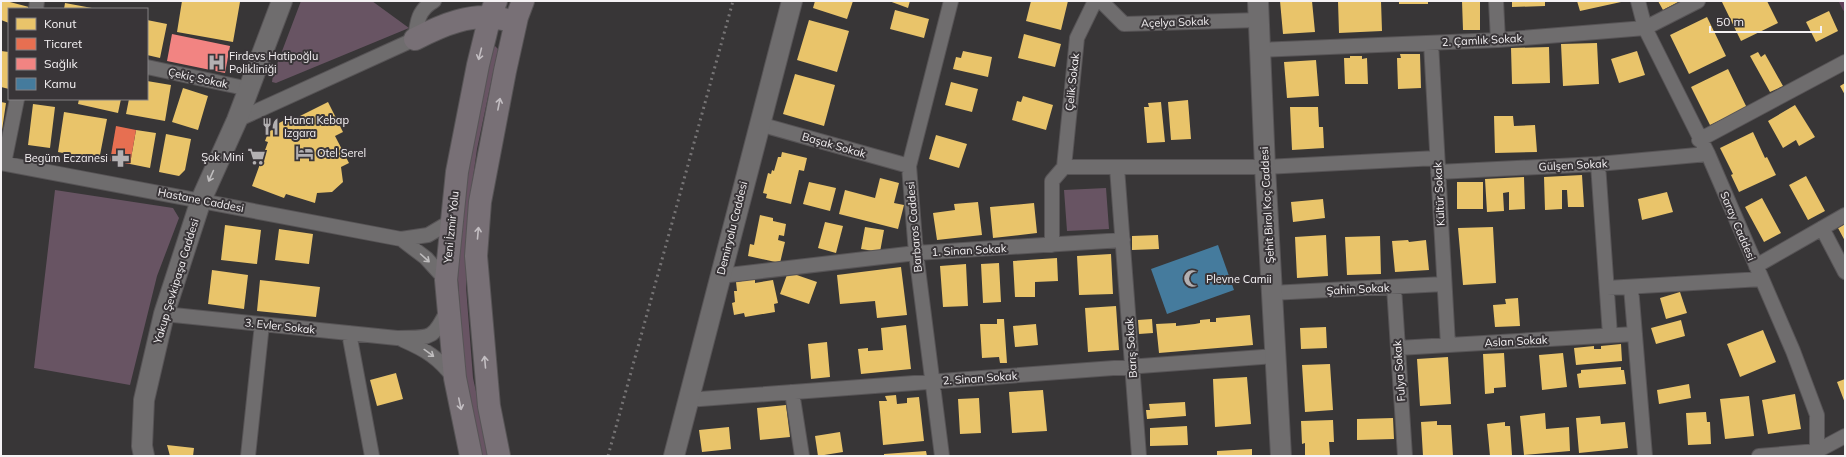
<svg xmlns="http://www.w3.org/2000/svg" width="1846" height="457" font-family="Mulish,sans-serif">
  <rect width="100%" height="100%" fill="#383637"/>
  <!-- green -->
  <path fill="#685463" d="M301,1H372L409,28L276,83L272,82L273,75Z
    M495,46L498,49L477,149L467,220L466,287L473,378L490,456H481L465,379L458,280L459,218L492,48Z
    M1106,188L1109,229L1067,231L1064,190Z
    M55,190L173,208L179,218L157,276L130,385L34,368Z"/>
  <!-- homes -->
  <path fill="#e9c46a" d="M1,1H6L29,7L28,9H9V23L1,20Z
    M182,1L240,2L233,42L177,32Z
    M815,1H853L847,19L813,8Z
    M889,1H910L908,8Z
    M1031,1H1068L1061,30L1026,21Z
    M1280,1H1312L1315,32L1283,34Z
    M1338,1H1381L1382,31L1339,33Z
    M1399,1H1428V4H1399Z
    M1462,1H1480V30H1463Z
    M1512,1H1545V6L1512,7Z
    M1577,1H1621V2L1580,11Z
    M1658,1H1680L1663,10Z
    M1723,1H1767L1778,23L1741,41L1722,2Z
    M65,3L92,8V9H64Z
    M895,10L929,19L924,38L890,29Z
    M1829,11L1838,31L1816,42L1806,22Z
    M1707,17L1726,56L1689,74L1670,35Z
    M147,20L167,24L160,58L147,55Z
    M809,20L849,31L837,72L797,60Z
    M1024,34L1061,44L1055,67L1018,58Z
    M1597,43L1599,84L1563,86L1561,44Z
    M1549,47L1550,83L1512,84L1511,48Z
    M1,51L9,52V89L1,87Z
    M963,51L992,57L988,77L953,69L956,57L961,58Z
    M1637,51L1645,75L1619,83L1611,59Z
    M1758,52L1761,57L1765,54L1783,86L1770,92L1750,56Z
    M1400,54H1420L1421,88L1398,89L1397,58H1401Z
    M1350,56H1362V59L1367,58L1368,84H1345L1344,58H1350Z
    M1316,60L1319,96L1287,98L1284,62Z
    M1728,69L1747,108L1710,125L1691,87Z
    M795,74L835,85L824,126L783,114Z
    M147,81L171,85L165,121L126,114L129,99H147Z
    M951,82L978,89L972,112L945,105Z
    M1845,83V95L1840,86Z
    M183,88L208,96L198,130L172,122Z
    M1023,96L1053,105L1046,130L1012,120L1017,101L1021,102Z
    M79,99H121L118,113L78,104Z
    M1188,100L1191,139L1171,140L1168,102Z
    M1,102L6,103L2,130H1Z
    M328,102L343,132L335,136L349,163L341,167L343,182L332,192L317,193L315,203L286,194L284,198L252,186L268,142L265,141L268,133L279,123L285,120L286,123Z
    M1161,102L1165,142L1147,143L1144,107H1149L1148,103Z
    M33,104L55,107L50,148L28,145Z
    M1795,105L1815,137L1799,146L1796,140L1783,148L1768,121Z
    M1290,107H1318L1319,127H1323L1324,148L1292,150Z
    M64,112L107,119L99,160L58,152Z
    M1494,116H1513L1514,126L1535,125L1537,152L1495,153Z
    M136,130L156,133L150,168L130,164Z
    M1753,132L1765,158L1767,157L1776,175L1739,192L1731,175L1733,174L1720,148Z
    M166,134L191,139L185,170L179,176L159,172Z
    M936,135L967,144L959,168L929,159Z
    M782,152L807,158L804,171L799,170L791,204L766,198L767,194L763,193L768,173L771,174L772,170L774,171L778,157H781Z
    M1582,175L1584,207H1568L1567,190H1562V209L1545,210L1544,177Z
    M1806,176L1825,211L1808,220L1789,185Z
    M1524,177L1525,209L1509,210V192L1503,193L1504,211L1487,212L1485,179Z
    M880,178L899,183L894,203L904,205L898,229L839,214L845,190L875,198Z
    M809,182L836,188L830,211L803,204Z
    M1457,182H1483V209H1457Z
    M1667,192L1673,212L1642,220L1638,199Z
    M1762,198L1781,233L1764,242L1745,207Z
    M1323,199L1325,218L1293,222L1291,202Z
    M978,202L982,235L937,240L933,213L955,210L954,204Z
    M1034,203L1037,233L993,238L990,207Z
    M760,215L773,218V221L786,224L784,236L779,235L778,240L785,242L780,263L748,256L750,244L754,245Z
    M825,222L843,226L836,253L818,248Z
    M1845,224V241L1838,228Z
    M225,225L261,230L257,264L221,260Z
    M865,227L884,230L880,252L861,249Z
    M1493,227L1496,283L1463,285L1458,228Z
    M279,229L313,234L309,264L275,260Z
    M1158,235L1159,249L1132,250V236Z
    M1326,235L1328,276L1297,278L1295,237Z
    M1380,236L1381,274L1347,275L1345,237Z
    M1408,240L1409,242L1426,240L1429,270L1395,272L1392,241Z
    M1111,254L1113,294L1079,295L1077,256Z
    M1057,258L1058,281L1035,282V297H1015L1013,261Z
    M999,263L1001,302L983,303L981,264Z
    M966,264L968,306L943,307L940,266Z
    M901,267L907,315L877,318L875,301L840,304L837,275Z
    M212,270L248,275L244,309L208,304Z
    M788,272L817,282L809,304L780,294Z
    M755,279V283L773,280L778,303L774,304L775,312L745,317L744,313L734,315L732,303L735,302L734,291H737L736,282Z
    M260,280L320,287L316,317L257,311Z
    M1680,292L1687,313L1666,319L1660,298Z
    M1518,298L1520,326L1495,327L1493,305L1506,304L1505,299Z
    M1116,306L1119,350L1088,352L1085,308Z
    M1250,315L1253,345L1159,353L1156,324L1176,323V326L1195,324L1200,323V320L1210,319V322H1216V318Z
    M997,319H1004L1007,363H1000L999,357L982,358L980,324H997Z
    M1152,319L1153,333L1139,334L1138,320Z
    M1681,320L1685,336L1656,344L1651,328Z
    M1036,324L1038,345L1015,347L1013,326Z
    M906,325L911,369L861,374L858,349L868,348V351L883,350L881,328Z
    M1326,327L1327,348L1301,349L1300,328Z
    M1763,330L1776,362L1740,377L1727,344Z
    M827,342L830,377L811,379L808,344Z
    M1621,344L1622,361L1576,365L1574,348L1594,346V349H1601V346Z
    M1504,353L1506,387L1494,388V393L1485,394L1483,354Z
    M1563,353L1567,387L1542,390L1539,355Z
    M1448,357L1451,404L1420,406L1417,359Z
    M1330,364L1333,410L1305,412L1302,365Z
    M1621,367V370H1624L1626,384L1579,388L1577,374L1581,373V370Z
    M396,373L403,399L377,406L370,380Z
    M1247,377L1251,424L1215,427L1213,379Z
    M1845,379V403L1837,382Z
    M1689,384L1691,398L1659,404L1657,390Z
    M1043,390L1047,431L1012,433L1009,392Z
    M1795,394L1801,429L1768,434L1762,400Z
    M896,395L897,404L907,403V398L919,397L924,441L883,445L879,401H887L885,396Z
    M1749,396L1754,436L1725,439L1720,399Z
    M979,398L981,433L960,434L958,399Z
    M1185,402L1186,416L1147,419L1146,410H1150L1149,404Z
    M786,405L790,437L760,440L757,408Z
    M1706,412L1707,422H1710L1711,444L1688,445L1686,413Z
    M1545,413L1546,429L1569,427L1570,451L1524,455L1520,416Z
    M1600,416L1601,424L1625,422L1628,448L1579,453L1576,418Z
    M1393,418L1394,439L1357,440V419Z
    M1333,420L1334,442H1329L1330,456H1305V443L1302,444L1301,421Z
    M1437,421V425H1451L1453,456H1423L1421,422Z
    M1505,422V426H1510L1512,455L1490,456L1487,424Z
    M1187,426L1188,445L1150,446V428Z
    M729,427L731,449L702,452L699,430Z
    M840,432L843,452L818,456L815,436Z
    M167,445L194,448L193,456H170Z
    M1252,449V456H1217V451Z
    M926,451L927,456H884V454Z"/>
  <!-- shops -->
  <path fill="#e76f51" d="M116,126L136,130L130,164L110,161Z"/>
  <!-- health -->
  <path fill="#f28482" d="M172,34L230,46L225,73L167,61Z"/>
  <!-- public -->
  <path fill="#457b9d" d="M1218,245L1234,290L1167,314L1151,269Z"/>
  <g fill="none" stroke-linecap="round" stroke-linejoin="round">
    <!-- stream -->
    <path stroke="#61405a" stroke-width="4.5" d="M1841,1L1845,9"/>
    <defs>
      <path id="minor" d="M1101,1L1124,24L1259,20
        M1496,1L1498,40
        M1638,1L1645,28L1708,154L1793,351L1817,415V456
        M36,9L37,1
        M1431,43L1448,345
        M1260,50L1498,40L1645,28L1698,1
        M147,67L249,89
        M237,120L415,39C417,22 418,10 434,1
        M759,124L909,166
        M1699,140L1845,62
        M1,163L401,239L428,235L450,222
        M4,163L17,99
        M1598,164L1610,335
        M1064,167L1077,38L1095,1
        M1117,168L1139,456
        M1438,172L1598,164L1708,154
        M1822,228L1845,272
        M401,239L426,258L446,280
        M1052,245V181L1064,167H1265L1437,158
        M1756,266L1845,215
        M720,276L916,253L1123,240
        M1394,287L1405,456
        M1631,287L1645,456
        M1607,288L1762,279
        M1271,293L1444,284
        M164,314L397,338C429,337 432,342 447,311
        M349,333L372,456
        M403,340C426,350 439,358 454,378
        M1398,348L1635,334
        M792,392L802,456
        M687,400L1274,356
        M248,456L262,324
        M942,456L916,253L909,166L951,1
        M1759,456L1817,451L1845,436"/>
      <path id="secondary" d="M1258,1L1265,167L1281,456
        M144,456L142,446L144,400L164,314L201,200L237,120L282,1
        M674,456L792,1"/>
      <path id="trunk" d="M415,39C442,25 472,12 503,19
        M471,456L455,378L446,280L457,172L478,65L490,16L496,1
        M499,456L489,406L476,256L480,202L505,71L517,17L523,1"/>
    </defs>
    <!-- minor casing -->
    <use href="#minor" stroke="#575456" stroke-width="16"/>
    <!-- secondary casing -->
    <use href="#secondary" stroke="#575456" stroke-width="22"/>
    <!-- trunk casing -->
    <use href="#trunk" stroke="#575456" stroke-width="24"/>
    <!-- minor -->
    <use href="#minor" stroke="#6f6d6e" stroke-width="14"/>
    <!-- secondary -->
    <use href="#secondary" stroke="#6f6d6e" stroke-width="20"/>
    <!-- trunk -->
    <use href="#trunk" stroke="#787076" stroke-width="22"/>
    <!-- rail -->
    <path stroke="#767475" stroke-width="3" stroke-dasharray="2 4" stroke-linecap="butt" d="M608,456L733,1"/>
  </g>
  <!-- one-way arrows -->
  <defs><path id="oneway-shaft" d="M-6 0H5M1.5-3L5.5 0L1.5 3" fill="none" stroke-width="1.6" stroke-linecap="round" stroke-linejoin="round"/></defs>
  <g stroke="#c3bec2">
    <use href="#oneway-shaft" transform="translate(480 54) rotate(104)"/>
    <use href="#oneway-shaft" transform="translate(499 104) rotate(-79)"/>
    <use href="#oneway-shaft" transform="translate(478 233) rotate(-85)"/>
    <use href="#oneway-shaft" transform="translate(485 362) rotate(-95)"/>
    <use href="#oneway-shaft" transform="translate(460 404) rotate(78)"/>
  </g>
  <g stroke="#bfbdbe">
    <use href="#oneway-shaft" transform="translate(211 176) rotate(114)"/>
    <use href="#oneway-shaft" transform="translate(425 258) rotate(42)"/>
    <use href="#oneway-shaft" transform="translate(429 353) rotate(36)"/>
  </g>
  <!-- icons -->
  <defs>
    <symbol id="hospital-bare" viewBox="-9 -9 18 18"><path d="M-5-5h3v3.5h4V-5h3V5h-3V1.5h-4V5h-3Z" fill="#b3b0b2" stroke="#393538" stroke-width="2.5" paint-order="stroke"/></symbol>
    <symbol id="restaurant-bare" viewBox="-9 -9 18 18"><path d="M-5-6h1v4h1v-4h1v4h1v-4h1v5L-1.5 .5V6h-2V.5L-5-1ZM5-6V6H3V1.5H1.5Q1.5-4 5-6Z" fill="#b3b0b2" stroke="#393538" stroke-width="2.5" paint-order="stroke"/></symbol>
    <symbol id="hotel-bare" viewBox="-9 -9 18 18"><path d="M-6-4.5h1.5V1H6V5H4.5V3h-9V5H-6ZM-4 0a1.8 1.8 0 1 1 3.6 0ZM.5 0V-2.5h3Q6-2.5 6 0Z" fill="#b3b0b2" stroke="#393538" stroke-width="2.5" paint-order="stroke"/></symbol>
    <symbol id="supermarket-bare" viewBox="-9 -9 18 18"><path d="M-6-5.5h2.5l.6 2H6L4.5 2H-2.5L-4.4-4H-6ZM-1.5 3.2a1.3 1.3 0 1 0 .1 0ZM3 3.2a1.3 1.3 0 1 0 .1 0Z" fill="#b3b0b2" stroke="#393538" stroke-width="2.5" paint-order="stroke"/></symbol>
    <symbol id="pharmacy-bare" viewBox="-9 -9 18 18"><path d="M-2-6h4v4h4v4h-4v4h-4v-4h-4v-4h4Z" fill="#b3b0b2" stroke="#393538" stroke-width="2.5" paint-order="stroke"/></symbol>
    <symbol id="mosque-bare" viewBox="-9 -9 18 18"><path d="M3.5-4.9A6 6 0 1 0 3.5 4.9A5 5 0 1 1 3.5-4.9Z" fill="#b3b0b2" stroke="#393538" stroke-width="2.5" paint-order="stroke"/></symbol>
  </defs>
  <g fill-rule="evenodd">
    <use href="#hospital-bare" x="204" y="50" width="25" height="25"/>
    <use href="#restaurant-bare" x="258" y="114" width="25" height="25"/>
    <use href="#hotel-bare" x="292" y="140" width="25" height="25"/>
    <use href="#supermarket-bare" x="244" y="144" width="25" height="25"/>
    <use href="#pharmacy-bare" x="108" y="146" width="25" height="25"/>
    <use href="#mosque-bare" x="1180" y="266" width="25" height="25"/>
  </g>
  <g text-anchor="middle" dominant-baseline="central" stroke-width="4" stroke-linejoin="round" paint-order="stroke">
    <!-- street labels -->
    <g font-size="11" fill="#f5f2f4" stroke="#393538">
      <text transform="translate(1175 22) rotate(-2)">Açelya Sokak</text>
      <text transform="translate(1482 40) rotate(-3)">2. Çamlık Sokak</text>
      <text transform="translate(198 78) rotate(12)">Çekiç Sokak</text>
      <text transform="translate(1072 82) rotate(-84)">Çelik Sokak</text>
      <text transform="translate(834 145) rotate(16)">Başak Sokak</text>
      <text transform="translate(1573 165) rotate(-3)">Gülşen Sokak</text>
      <text transform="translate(1439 194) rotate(-93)">Kültür Sokak</text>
      <text transform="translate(201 200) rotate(11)">Hastane Caddesi</text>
      <text transform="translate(1267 205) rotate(-93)">Şehit Birol Koç Caddesi</text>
      <text transform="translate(1738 226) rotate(67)">Saray Caddesi</text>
      <text transform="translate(451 227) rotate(-84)">Yeni İzmir Yolu</text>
      <text transform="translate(914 227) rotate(-95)">Barbaros Caddesi</text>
      <text transform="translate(732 228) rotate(-76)">Demiryolu Caddesi</text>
      <text transform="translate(969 250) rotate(-3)">1. Sinan Sokak</text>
      <text transform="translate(176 281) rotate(-73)">Yakup Şevkipaşa Caddesi</text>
      <text transform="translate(1358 289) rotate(-3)">Şahin Sokak</text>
      <text transform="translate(280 326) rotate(6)">3. Evler Sokak</text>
      <text transform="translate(1516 341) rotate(-3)">Aslan Sokak</text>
      <text transform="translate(1131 348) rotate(-94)">Barış Sokak</text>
      <text transform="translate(1399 371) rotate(-94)">Fulya Sokak</text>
      <text transform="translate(980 378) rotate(-4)">2. Sinan Sokak</text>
    </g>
    <!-- poi labels -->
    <g font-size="11" fill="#f5f2f4" stroke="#393538" text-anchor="start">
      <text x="229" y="56">Firdevs Hatipoğlu<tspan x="229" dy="13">Polikliniği</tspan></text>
      <text x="284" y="120">Hancı Kebap<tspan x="284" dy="13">Izgara</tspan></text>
      <text x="317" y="153">Otel Serel</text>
      <text x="244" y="157" text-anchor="end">Şok Mini</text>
      <text x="108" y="158" text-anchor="end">Begüm Eczanesi</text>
      <text x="1206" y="279">Plevne Camii</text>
    </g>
  </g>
  <!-- border -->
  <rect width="1846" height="457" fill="none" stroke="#f5f2f4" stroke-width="4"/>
  <!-- legend -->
  <rect x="8" y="8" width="140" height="92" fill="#393538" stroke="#848183"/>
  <rect x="16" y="18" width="20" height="12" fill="#e9c46a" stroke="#848183"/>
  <text x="44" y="28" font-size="12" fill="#f5f2f4">Konut</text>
  <rect x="16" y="38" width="20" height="12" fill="#e76f51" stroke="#848183"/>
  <text x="44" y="48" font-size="12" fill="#f5f2f4">Ticaret</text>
  <rect x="16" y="58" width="20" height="12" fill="#f28482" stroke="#848183"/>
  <text x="44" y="68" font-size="12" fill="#f5f2f4">Sağlık</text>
  <rect x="16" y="78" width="20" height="12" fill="#457b9d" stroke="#848183"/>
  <text x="44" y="88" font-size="12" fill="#f5f2f4">Kamu</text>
  <!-- scale -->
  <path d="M1710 26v6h111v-6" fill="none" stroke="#f5f2f4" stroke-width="2"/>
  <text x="1716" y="26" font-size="12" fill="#f5f2f4" stroke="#393538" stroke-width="3" paint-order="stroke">50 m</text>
</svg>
